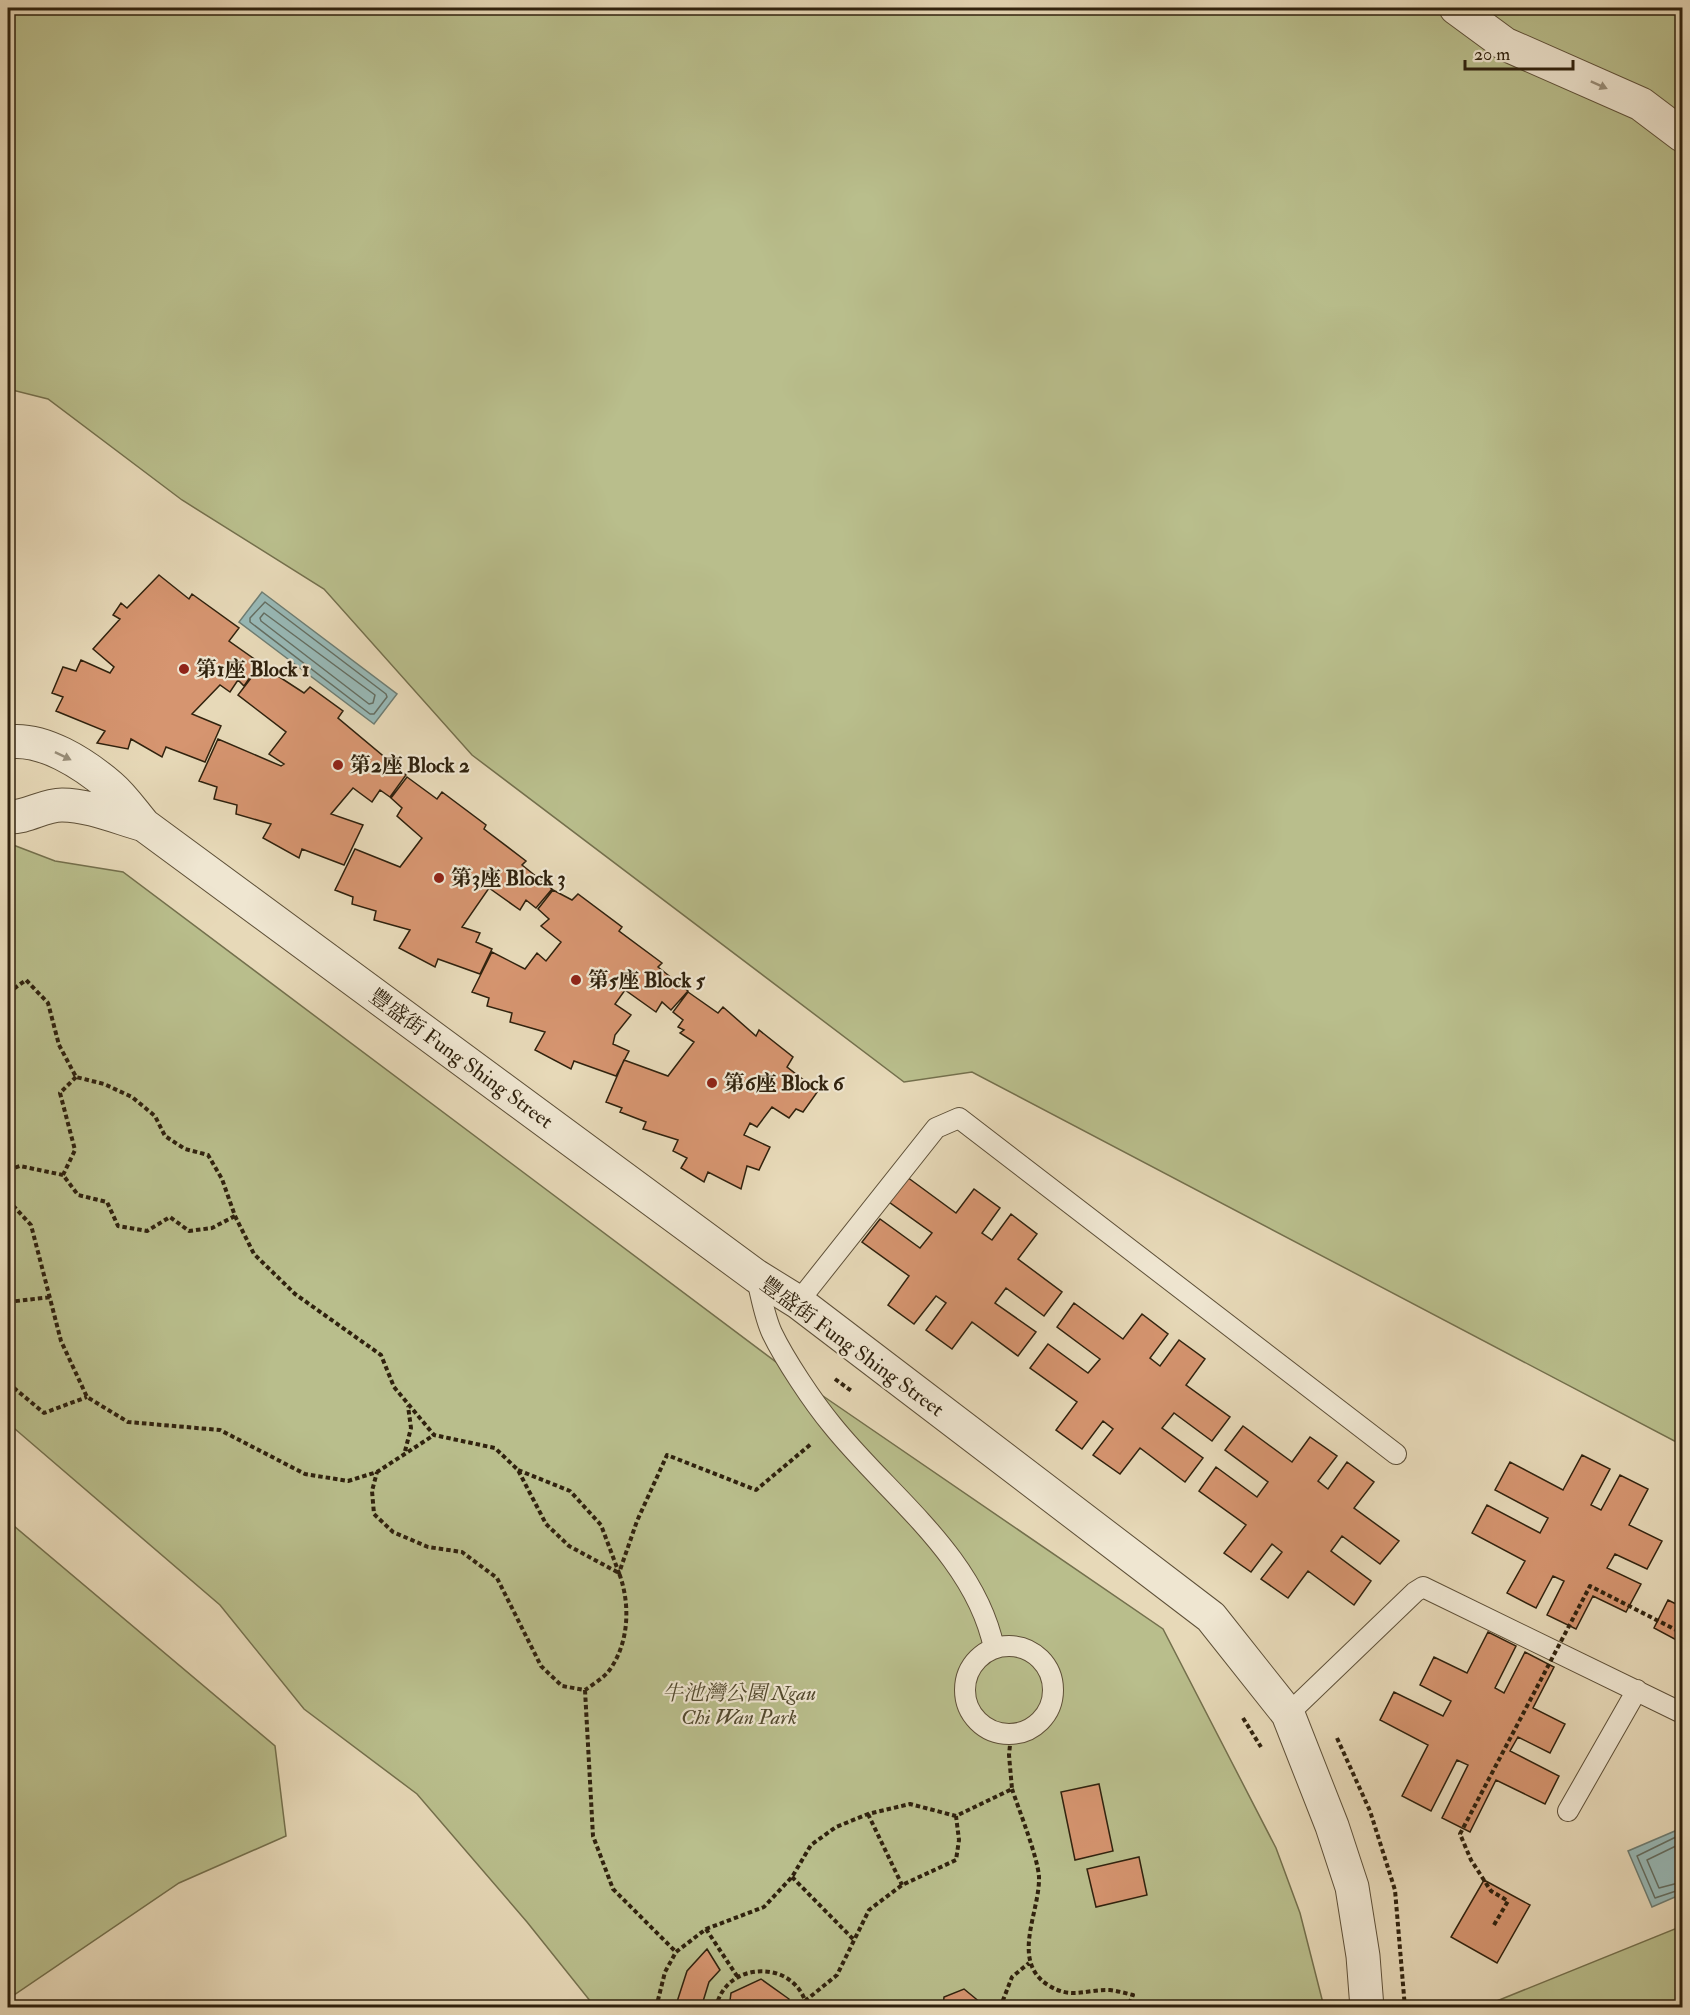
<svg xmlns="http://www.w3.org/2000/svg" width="1690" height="2015" font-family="'IM FELL Double Pica','Noto Serif TC',serif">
  <rect width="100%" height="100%" fill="#e7d9b8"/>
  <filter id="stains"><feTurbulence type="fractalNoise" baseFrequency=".00333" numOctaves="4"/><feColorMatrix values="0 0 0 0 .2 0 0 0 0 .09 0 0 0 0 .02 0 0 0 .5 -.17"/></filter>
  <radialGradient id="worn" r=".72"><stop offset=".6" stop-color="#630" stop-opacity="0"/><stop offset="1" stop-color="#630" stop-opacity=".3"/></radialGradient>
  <!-- green -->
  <path fill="#b9be8c" stroke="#74704d" stroke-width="1.5" d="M8,8H1682V1445L972,1072L904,1082L472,755L324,589L182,500L48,399L8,389Z
    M8,843L55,861L123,872L804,1383L1163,1629L1276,1848L1300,1913L1324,2007H595L527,1922L417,1794L304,1709L220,1605L8,1423Z
    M8,1521L275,1746L286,1836L179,1883L8,1999Z
    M1682,1926V2007H1482Z"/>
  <!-- water -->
  <path fill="#98b9b7" stroke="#6e7d73" stroke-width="1.5" d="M262,592L397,694L374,724L239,622Z
    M1682,1828V1894L1652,1907L1628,1851Z"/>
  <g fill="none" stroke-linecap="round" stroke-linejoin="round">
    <!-- shore -->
    <path stroke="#646e62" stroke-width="1.5" d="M265,602L386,694L387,697L374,714H370L250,622V618Z
      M264,613L375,695L373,703L369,704L261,621L260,618Z
      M1682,1834L1637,1856L1655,1898L1682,1889
      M1682,1843L1647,1860L1659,1888L1682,1882"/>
  </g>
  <!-- building -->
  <path fill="#d69570" stroke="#30220e" stroke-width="1.5" d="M159,575L189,599L192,594L239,628L229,641L260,663L244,686L238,680L230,692L220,685L192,714L221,726L205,762L166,747L162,757L131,739L128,749L97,743L105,731L56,711L63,697L52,693L63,667L76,671L81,660L110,673L114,667L93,649L120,619L113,615L121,603L127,608Z
    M261,665L304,693L310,687L343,711L338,718L406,775L390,797L380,790L372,802L353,788L331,814L363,825L344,865L302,849L299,858L263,838L271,824L236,814L237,805L214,799L217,787L199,781L218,739L281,766L284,764L269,754L286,732L238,695Z
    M407,777L437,799L442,792L486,825L484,829L526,861L522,865L552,889L536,908L526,900L520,910L489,888L462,927L480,933L476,942L492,949L480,974L438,959L435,967L399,948L410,930L374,920L376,911L352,904L353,897L335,890L355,849L400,867L422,838L397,816L402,808L391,798Z
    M553,890L572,900L578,894L622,927L619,931L662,963L658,967L688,991L671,1010L662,1002L656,1012L625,990L615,1004L631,1015L615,1035L613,1044L629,1051L616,1076L574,1061L571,1069L535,1050L545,1032L510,1022L512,1013L487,1006L489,998L472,992L492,952L525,969L537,953L546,961L561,942L541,926L549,919L538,909Z
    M688,992L718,1013L723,1007L756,1036L759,1030L793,1057L787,1067L818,1091L803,1112L796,1109L789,1118L772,1107L757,1127L750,1123L744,1135L770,1147L759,1170L747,1166L741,1189L708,1172L704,1182L681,1168L687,1158L673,1151L678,1140L643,1129L646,1122L620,1112L622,1108L606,1102L624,1060L668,1076L694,1042L680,1033L684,1030L678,1027L683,1020L673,1012Z
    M907,1177L956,1213L974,1189L1000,1208L982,1233L992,1240L1011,1214L1037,1234L1018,1259L1062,1292L1044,1316L1006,1288L995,1303L1036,1332L1018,1356L972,1322L952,1349L926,1330L946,1303L936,1296L914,1324L888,1305L909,1276L862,1242L880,1219L920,1248L932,1233L889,1202Z
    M1074,1303L1123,1339L1142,1314L1168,1334L1150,1358L1160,1366L1179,1340L1205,1359L1186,1385L1230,1417L1212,1441L1174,1413L1162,1428L1203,1458L1185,1482L1140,1448L1120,1474L1093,1455L1113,1429L1103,1421L1082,1449L1056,1430L1077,1402L1030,1368L1048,1344L1088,1373L1100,1359L1057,1327Z
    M1243,1426L1292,1462L1310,1437L1337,1456L1318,1481L1328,1489L1347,1462L1374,1482L1354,1508L1399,1541L1380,1564L1342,1536L1331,1551L1371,1581L1354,1605L1308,1571L1288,1598L1261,1579L1282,1552L1272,1544L1251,1572L1224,1553L1246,1525L1199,1491L1216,1467L1257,1497L1268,1482L1225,1450Z
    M1582,1455L1610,1469L1591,1505L1601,1510L1620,1475L1648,1489L1629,1525L1662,1541L1647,1569L1615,1554L1607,1568L1641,1584L1626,1612L1593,1596L1576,1629L1547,1615L1564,1581L1553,1576L1536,1608L1507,1593L1525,1561L1472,1533L1487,1505L1540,1533L1548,1518L1495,1490L1510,1462L1563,1490Z
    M1668,1600L1682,1607V1643L1654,1628Z
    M1488,1632L1516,1646L1495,1688L1504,1693L1525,1652L1554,1667L1533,1708L1565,1724L1550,1753L1518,1737L1510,1751L1559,1776L1545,1804L1496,1780L1470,1832L1442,1818L1468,1765L1457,1760L1431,1811L1402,1796L1428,1745L1380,1720L1394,1692L1443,1716L1451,1701L1420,1685L1434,1657L1467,1673Z
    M1099,1784L1113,1851L1075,1860L1061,1792Z
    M1139,1857L1147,1895L1096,1907L1087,1869Z
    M1484,1880L1530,1905L1497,1963L1451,1937Z
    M707,1949L720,1970L709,1982L701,2008H675L687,1971Z
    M761,1979L789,1999L788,2008H729L731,1993Z
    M964,1989L981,2003V2008H943L944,1997Z"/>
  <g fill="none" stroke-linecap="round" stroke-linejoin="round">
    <defs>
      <path id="lane" d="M756,1276C761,1294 764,1316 772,1333C785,1360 813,1402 832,1425C888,1495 975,1556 994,1648
        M798,1302L936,1128L959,1118L1396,1454
        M965 1690a44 44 0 1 1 88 0a44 44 0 1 1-88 0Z
        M1288,1714L1415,1592L1423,1587L1682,1713
        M1568,1811L1637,1690"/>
      <path id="street" d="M1456,8L1505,44L1641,104L1682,135
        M8,742C43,737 84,764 110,786C123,797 133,812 144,825L756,1276L798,1302L1211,1617L1288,1714L1332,1826L1352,1887L1363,1956L1367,2008
        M8,817C27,818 43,805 62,805C89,805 119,818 144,825"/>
    </defs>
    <!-- lane casing -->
    <use href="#lane" stroke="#5e5038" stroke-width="22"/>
    <!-- street casing -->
    <use href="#street" stroke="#5e5038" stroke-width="35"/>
    <!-- path -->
    <path stroke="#30220e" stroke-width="4" stroke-dasharray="4.5 3" stroke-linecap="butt" d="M8,993L26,980L48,1003L59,1045L76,1077L104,1084L132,1097L155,1116L165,1136L185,1149L208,1155L222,1179L235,1216L254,1254L295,1294L381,1355L394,1387L434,1435L495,1448L518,1470L546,1524L569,1546L619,1573C631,1605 629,1645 608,1672C602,1679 592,1685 585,1690L562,1686L541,1666L497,1578L462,1552L428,1547L393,1532L374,1514L372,1491L377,1472
      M76,1077L60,1093L75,1150L63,1175L78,1195L107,1202L118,1226L147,1231L170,1217L189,1231L212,1228L235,1216
      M8,1170L20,1166L63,1175
      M8,1200L31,1225L61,1341L87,1397L128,1422L220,1430L305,1474L348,1481L377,1472L434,1435
      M8,1302L51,1297
      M835,1379L853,1392
      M8,1383L44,1413L87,1397
      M405,1451L411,1428L408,1406
      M518,1470L570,1491L601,1525L619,1573L637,1521L667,1455L756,1490L811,1444
      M585,1690L593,1836L613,1889L676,1952
      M1243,1718L1261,1747
      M1337,1738L1370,1811L1395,1890L1405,2008
      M1012,1789C1019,1810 1038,1858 1039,1877C1040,1912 1010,1961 1048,1985C1071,2000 1086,1989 1110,1990C1118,1991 1125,1993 1133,1995L1127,2008
      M868,1814L902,1885
      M792,1877L854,1940
      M706,1929L737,1976
      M805,2001L837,1975L869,1910L902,1885L956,1860L959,1840L956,1816
      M656,2008L665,1972L676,1952L706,1929L764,1907L792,1877L811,1845L836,1827L868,1814L910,1804L956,1816L1012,1789L1009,1755L1011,1735
      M716,2008C725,1959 798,1959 807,2008
      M1000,2008L1012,1977L1029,1963"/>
    <!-- lane -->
    <use href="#lane" stroke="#efe6d1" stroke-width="20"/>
    <!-- street -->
    <use href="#street" stroke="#efe6d1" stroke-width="33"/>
    <!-- path-bridge -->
    <path stroke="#30220e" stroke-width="4" stroke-dasharray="4.5 3" stroke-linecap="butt" d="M1494,1925L1508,1901L1491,1891L1471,1860L1460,1834L1590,1586L1682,1633"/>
  </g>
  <!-- one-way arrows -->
  <defs><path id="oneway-solid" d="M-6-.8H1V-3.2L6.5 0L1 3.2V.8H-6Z" transform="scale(1.5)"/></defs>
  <g fill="#998e79">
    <use href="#oneway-solid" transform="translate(1599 85) rotate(24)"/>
    <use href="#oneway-solid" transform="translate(63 756) rotate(26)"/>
  </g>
  <!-- markers -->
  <g fill="#8f2418" stroke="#efe6d1" stroke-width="2">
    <circle cx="184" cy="669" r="6"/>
    <circle cx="338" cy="765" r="6"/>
    <circle cx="439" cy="878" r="6"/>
    <circle cx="576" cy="980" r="6"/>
    <circle cx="712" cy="1083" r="6"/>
  </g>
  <g text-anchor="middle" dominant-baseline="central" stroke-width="4.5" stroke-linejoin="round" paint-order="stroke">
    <!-- poi labels -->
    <g font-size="21" font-weight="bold" fill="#30220e" stroke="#efe6d1" text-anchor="start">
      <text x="196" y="669">第1座 Block 1</text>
      <text x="350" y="765">第2座 Block 2</text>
      <text x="451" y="878">第3座 Block 3</text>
      <text x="588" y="980">第5座 Block 5</text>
      <text x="724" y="1083">第6座 Block 6</text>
    </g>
    <!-- street labels -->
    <g font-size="21" fill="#30220e" stroke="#efe6d1">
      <text transform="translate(461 1059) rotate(36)">豐盛街 Fung Shing Street</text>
      <text transform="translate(852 1347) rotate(36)">豐盛街 Fung Shing Street</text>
    </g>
    <!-- park labels -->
    <g font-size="21" font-style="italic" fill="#52492e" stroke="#efe6d1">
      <text x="739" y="1693">牛池灣公園 Ngau<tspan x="739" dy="24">Chi Wan Park</tspan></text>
    </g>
  </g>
  <!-- margin -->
  <rect width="1690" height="2015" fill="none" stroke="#e7d9b8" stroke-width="30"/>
  <rect x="9" y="9" width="1672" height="1997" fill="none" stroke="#30220e" stroke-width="3"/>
  <rect x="15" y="15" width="1660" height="1985" fill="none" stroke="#30220e" stroke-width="1.5"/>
  <!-- scale -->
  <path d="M1465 60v9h108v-9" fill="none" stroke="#30220e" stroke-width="3"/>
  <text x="1474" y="60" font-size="18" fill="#30220e" stroke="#efe6d1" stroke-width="4.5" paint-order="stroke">20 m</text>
  <rect width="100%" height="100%" filter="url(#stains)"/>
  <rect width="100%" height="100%" fill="url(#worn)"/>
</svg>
